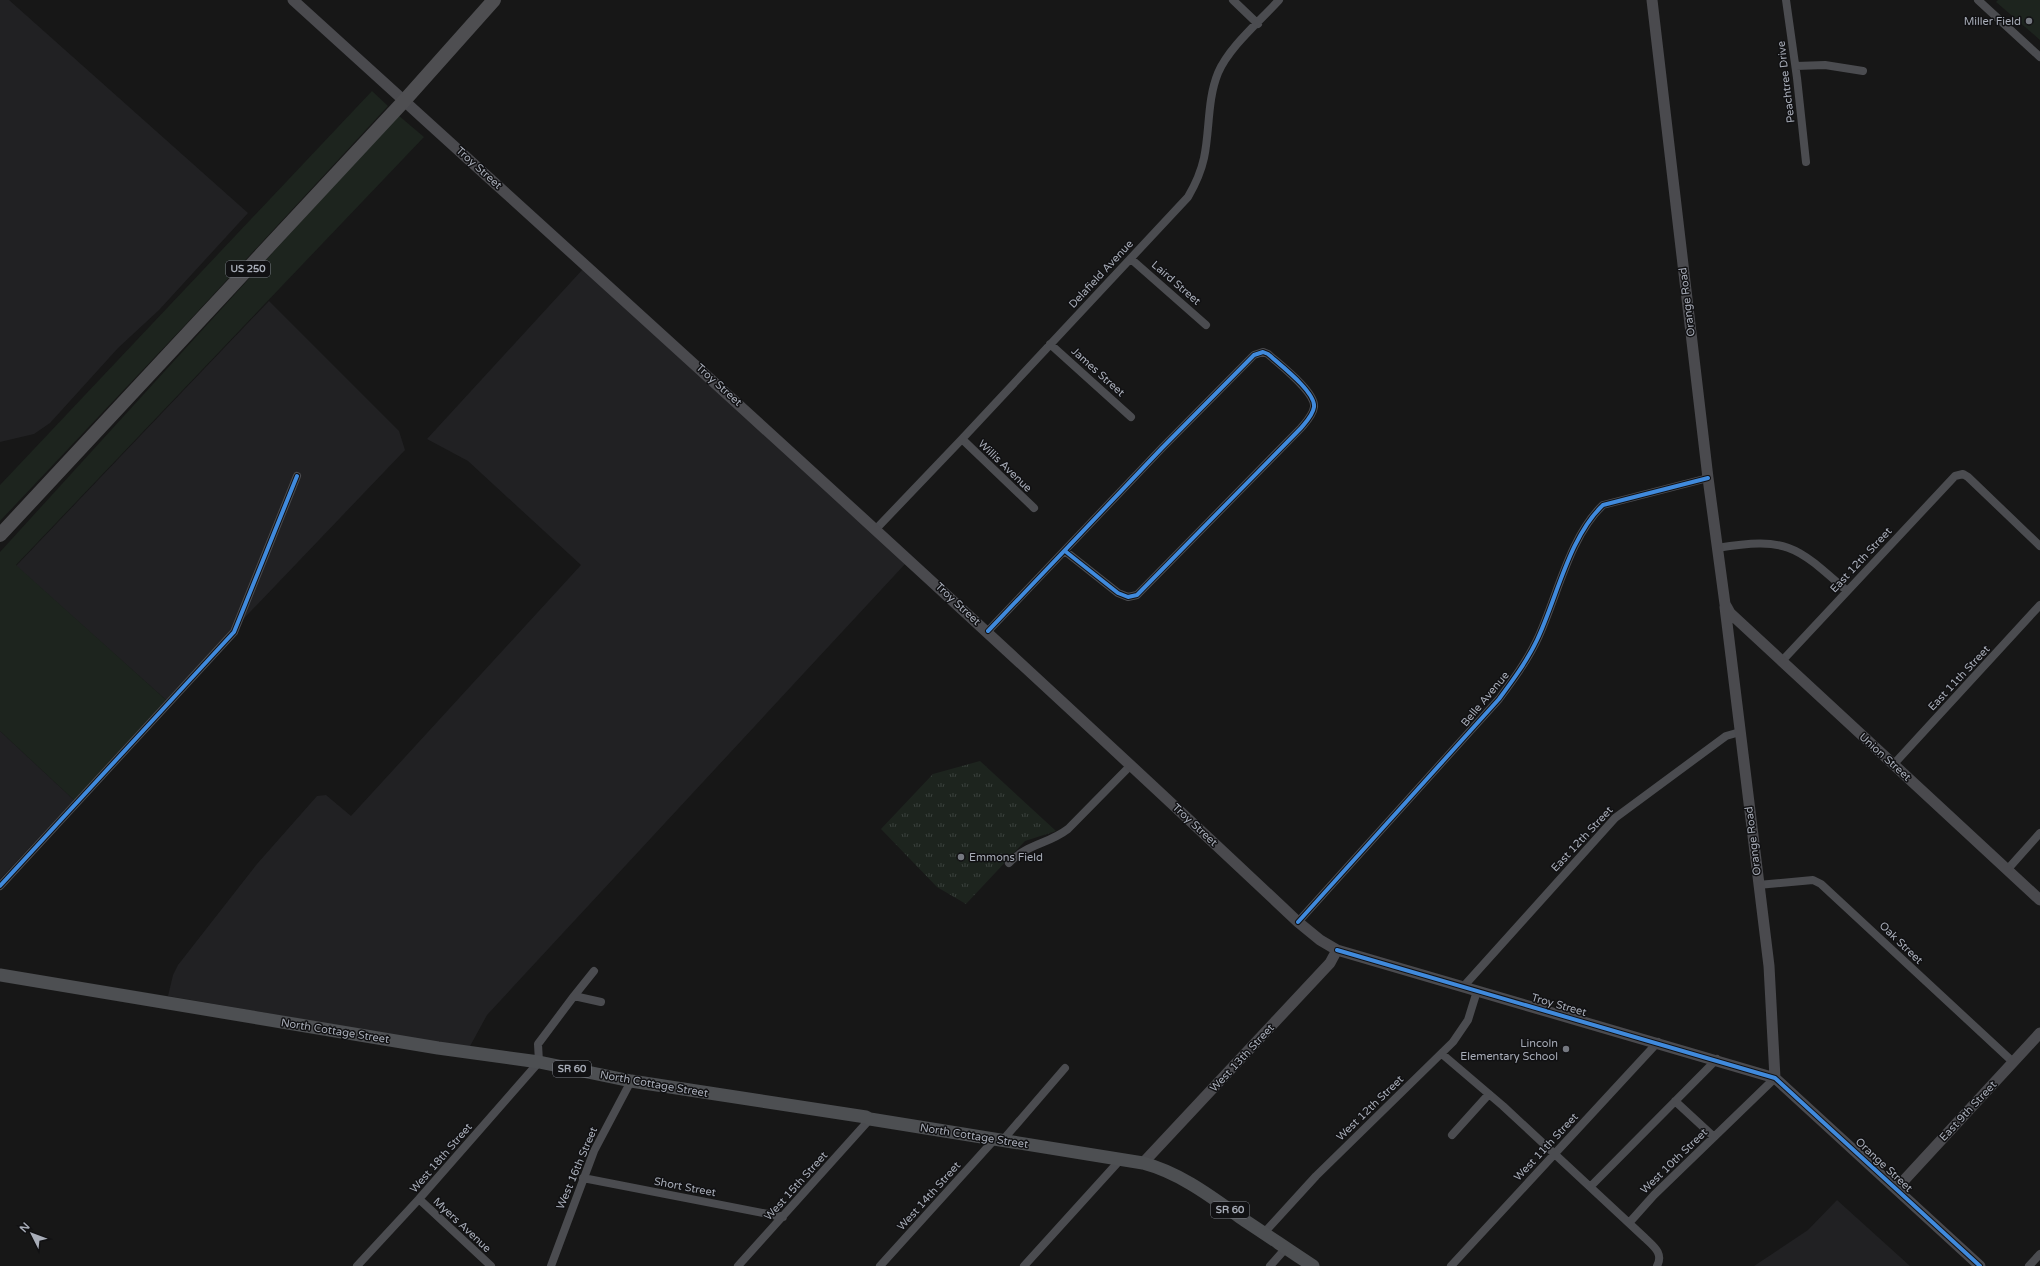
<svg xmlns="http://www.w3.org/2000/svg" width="2040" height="1266" font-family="'Varela Round',sans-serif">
  <defs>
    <pattern id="park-tufts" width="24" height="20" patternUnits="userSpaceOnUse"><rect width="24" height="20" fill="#1d241e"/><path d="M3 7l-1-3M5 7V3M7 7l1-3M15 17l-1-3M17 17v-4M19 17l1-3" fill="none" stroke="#3b413d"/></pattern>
  </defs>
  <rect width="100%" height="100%" fill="#171717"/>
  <!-- built -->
  <path fill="#212123" d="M0,0H9L248,213L159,310L118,348L50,423L34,434L0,442Z
    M583,269L906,563L487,1015L469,1048L168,996L173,975L178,965L257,864L317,796L326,795L351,816L581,565L468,461L427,439Z
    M269,301L399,431L405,450L166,700L16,566Z
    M0,731L74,800L0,879Z
    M1837,1200L1910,1266H1754L1808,1230Z"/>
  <!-- green -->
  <path fill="#1d241e" d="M1998,0H2040V40L1996,2Z
    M372,91L388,106L187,323L0,521V485Z
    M398,115L424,137L16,565L166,700L74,800L0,731V552Z"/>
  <!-- park -->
  <path fill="url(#park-tufts)" d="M980,761L1056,831L1025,841L966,904L937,887L881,829L933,774Z"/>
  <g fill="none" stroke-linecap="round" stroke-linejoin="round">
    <!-- street -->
    <path stroke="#4b4c50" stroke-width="8" d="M1233,0L1258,24
      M1786,0L1797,78L1806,162
      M1978,0L2040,57
      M1796,66L1825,65L1863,71
      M1131,259L1206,325
      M1050,344L1131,417
      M962,439L1034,508
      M876,529L962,439L1188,197C1195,185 1201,172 1204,158C1210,130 1207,100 1218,73C1229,47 1260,21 1279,0
      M1717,548C1788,537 1795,545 1847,591
      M988,631L1162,448L1254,355L1263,352L1268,354C1279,364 1316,392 1314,407C1313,415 1306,422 1301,428L1137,595L1128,597L1118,593L1065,551
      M1781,662L1955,476L1963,474L1968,477L2040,546
      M1893,765L2040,605
      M1009,863C1028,843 1047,845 1068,829L1131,765
      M2007,870L2040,833
      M1758,885L1813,880L1821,884L2013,1062
      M0,886L234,632L297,476
      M1298,922L1499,699C1513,680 1527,661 1537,640C1557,598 1569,537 1603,505L1708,478
      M1463,987L1615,818L1726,736L1740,732
      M574,996L594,971
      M1442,1054L1503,1106L1645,1238C1653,1246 1664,1253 1657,1266
      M1675,1101L1714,1137
      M1452,1135L1489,1094
      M1002,1141L1065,1068
      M583,1178L783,1217
      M1590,1187L1717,1059
      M419,1199L491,1266
      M1629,1223L1654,1195L1775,1078
      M1264,1233L1316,1176L1453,1042L1468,1020L1477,991
      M357,1266L419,1199L539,1062L538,1044L574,996L601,1002
      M551,1266L594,1151L631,1081
      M738,1266L870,1119
      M880,1266L994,1140
      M1024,1266L1121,1159
      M1270,1266L1286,1248
      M1451,1266L1658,1042
      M2029,1266L2040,1254"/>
    <!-- secondary -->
    <path stroke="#4a4a4e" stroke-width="11" d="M293,0C630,306 967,610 1298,922L1320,940L1337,950L1775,1078L1980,1266
      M1652,0L1708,478L1725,604L1730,613L2040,900
      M1725,607L1769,966L1775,1078
      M1143,1163L1330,963L1337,950
      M1896,1189L2040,1033"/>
    <!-- primary -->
    <path stroke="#4d4f52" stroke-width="13" d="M0,975L438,1048L539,1062L631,1081L866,1117L870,1119L1143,1163C1181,1173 1213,1198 1244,1220C1267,1235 1290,1251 1313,1266"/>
    <!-- highway -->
    <path stroke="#4e4e51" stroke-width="14" d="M0,535L404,101L494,0"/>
    <defs>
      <path id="cycleway" d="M988,631L1162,448L1254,355L1263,352L1268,354C1279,364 1316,392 1314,407C1313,415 1306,422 1301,428L1137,595L1128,597L1118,593L1065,551
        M0,886L234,632L297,476
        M1298,922L1499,699C1513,680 1527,661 1537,640C1557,598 1569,537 1603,505L1708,478
        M1337,950L1775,1078L1980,1266"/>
    </defs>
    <!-- cycleway casing -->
    <use href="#cycleway" stroke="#111113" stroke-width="6"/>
    <!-- cycleway -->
    <use href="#cycleway" stroke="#408adc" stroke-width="4"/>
  </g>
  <!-- markers -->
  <g fill="#757880" stroke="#111113" stroke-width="1.5">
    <circle cx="2029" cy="21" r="4"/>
    <circle cx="961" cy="857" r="4"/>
    <circle cx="1566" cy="1049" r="4"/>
  </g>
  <g text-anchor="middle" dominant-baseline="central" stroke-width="3" stroke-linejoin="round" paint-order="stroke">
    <!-- shield labels -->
    <g fill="#111113" stroke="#7b7e86" stroke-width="1">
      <rect x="226" y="261" width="44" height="16" rx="3"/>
      <rect x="553" y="1061" width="38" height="16" rx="3"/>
      <rect x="1211" y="1202" width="38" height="16" rx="3"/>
    </g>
    <g font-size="10" font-weight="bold" fill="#a8adb8">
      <text x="248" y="269">US 250</text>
      <text x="572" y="1069">SR 60</text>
      <text x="1230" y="1210">SR 60</text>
    </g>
    <!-- poi labels -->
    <g font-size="11" fill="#a8adb8" stroke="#111113" text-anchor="end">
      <text x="2021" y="21">Miller Field</text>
      <text x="969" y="857" text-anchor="start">Emmons Field</text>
      <text x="1558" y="1043">Lincoln<tspan x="1558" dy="13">Elementary School</tspan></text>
    </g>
    <!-- street labels -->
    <g font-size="11" fill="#a8adb8" stroke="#111113">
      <text transform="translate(1786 82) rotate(-97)">Peachtree Drive</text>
      <text transform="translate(479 168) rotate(42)">Troy Street</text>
      <text transform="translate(1101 274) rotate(-47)">Delafield Avenue</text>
      <text transform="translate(1176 283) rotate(41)">Laird Street</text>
      <text transform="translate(1687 302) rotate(-97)">Orange Road</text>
      <text transform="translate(1098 372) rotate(42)">James Street</text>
      <text transform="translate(719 385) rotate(42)">Troy Street</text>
      <text transform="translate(1005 466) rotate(44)">Willis Avenue</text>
      <text transform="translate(1861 560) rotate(-47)">East 12th Street</text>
      <text transform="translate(958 604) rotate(43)">Troy Street</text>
      <text transform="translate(1959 678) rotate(-47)">East 11th Street</text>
      <text transform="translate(1485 699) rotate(-50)">Belle Avenue</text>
      <text transform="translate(1885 757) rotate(42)">Union Street</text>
      <text transform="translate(1195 825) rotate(43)">Troy Street</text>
      <text transform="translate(1582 839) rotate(-47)">East 12th Street</text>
      <text transform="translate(1753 841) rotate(-97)">Orange Road</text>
      <text transform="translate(1901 943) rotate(44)">Oak Street</text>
      <text transform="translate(1559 1005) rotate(16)">Troy Street</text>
      <text transform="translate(335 1031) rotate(9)">North Cottage Street</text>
      <text transform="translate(1242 1058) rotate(-47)">West 13th Street</text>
      <text transform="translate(654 1084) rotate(10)">North Cottage Street</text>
      <text transform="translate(1370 1108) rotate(-44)">West 12th Street</text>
      <text transform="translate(1968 1111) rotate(-47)">East 9th Street</text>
      <text transform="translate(974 1136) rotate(9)">North Cottage Street</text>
      <text transform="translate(1546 1147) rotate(-47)">West 11th Street</text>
      <text transform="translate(441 1158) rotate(-49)">West 18th Street</text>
      <text transform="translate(1674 1161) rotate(-44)">West 10th Street</text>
      <text transform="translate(1884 1165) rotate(43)">Orange Street</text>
      <text transform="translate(577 1168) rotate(-67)">West 16th Street</text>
      <text transform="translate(796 1186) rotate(-48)">West 15th Street</text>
      <text transform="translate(685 1187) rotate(11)">Short Street</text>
      <text transform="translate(929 1196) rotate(-48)">West 14th Street</text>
      <text transform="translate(462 1225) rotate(43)">Myers Avenue</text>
    </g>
  </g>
  <!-- north arrow -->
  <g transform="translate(32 1234) rotate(312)" stroke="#111113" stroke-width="3" paint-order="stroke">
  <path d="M0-3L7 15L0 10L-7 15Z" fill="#a8adb8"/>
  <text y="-6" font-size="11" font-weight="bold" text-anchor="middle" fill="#a8adb8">N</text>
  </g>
</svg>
